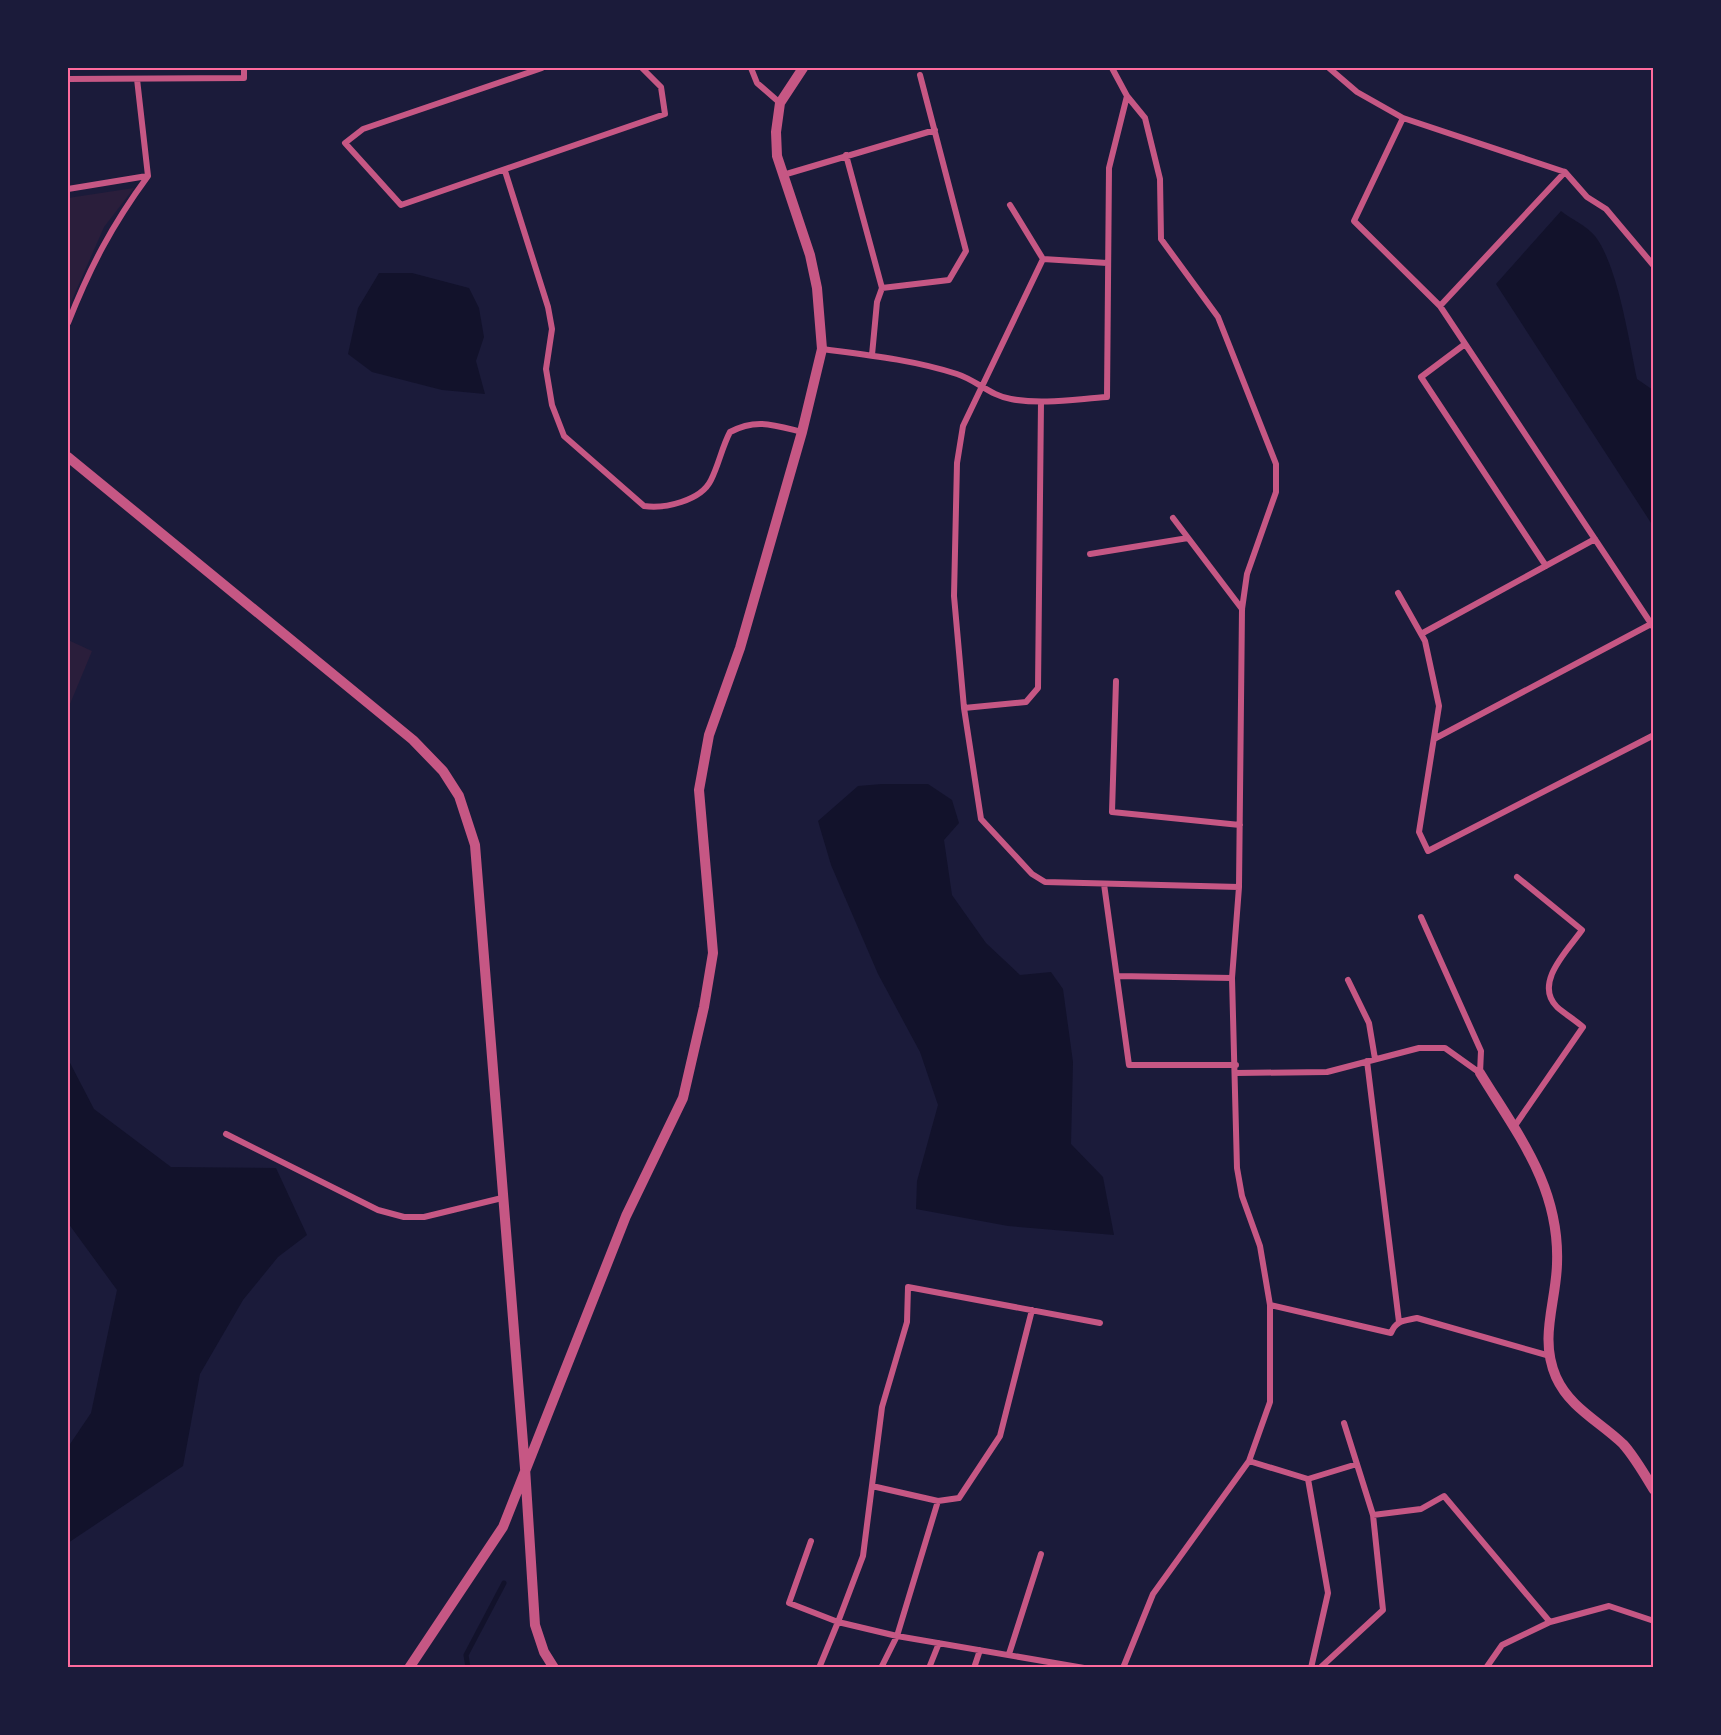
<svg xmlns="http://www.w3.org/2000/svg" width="1721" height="1735" font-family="'Archivo Narrow',sans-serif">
  <rect width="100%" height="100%" fill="#1b1b3a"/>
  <!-- green -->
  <path fill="#2a1e3b" d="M134,188L104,227L68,309V198Z
    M68,640L92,651L70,704L68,703Z"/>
  <!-- water -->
  <path fill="#12122b" d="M1561,211C1571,219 1587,226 1595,236C1618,266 1629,341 1637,379L1653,390V526L1496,284Z
    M379,273H412L469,288L479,308L484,337L476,361L485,394L442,390L372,372L348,354L358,308Z
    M882,784H928L952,800L959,823L944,840L952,895L986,943L1020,975L1051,972L1063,989L1073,1062L1071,1144L1103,1177L1114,1235L1008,1226L916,1209L917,1181L938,1105L920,1052L878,974L831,865L818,821L858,786Z
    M68,1059L94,1109L171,1167L276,1168L307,1235L278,1257L243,1300L200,1374L183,1466L68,1543V1447L91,1413L117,1290L68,1223Z"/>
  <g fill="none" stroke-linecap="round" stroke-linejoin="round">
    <!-- stream -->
    <path stroke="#12122b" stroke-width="5" d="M468,1668L466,1655L504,1583"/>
    <!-- minor -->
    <path stroke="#c65784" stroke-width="6" d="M542,68L363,129L345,143L401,205L665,114L661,87L642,68
      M751,68L757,83L780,103
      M1112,68L1127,96L1145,118L1160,179L1161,239L1218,317L1276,464V492L1247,574L1242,609L1239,887L1232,978L1237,1168L1242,1196L1260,1246L1270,1305V1402L1249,1461L1153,1594L1123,1668
      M1329,68L1357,92L1403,118L1565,172L1587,197L1606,209L1654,266
      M68,79L244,78V68
      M1403,118L1354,221L1440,306L1654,628
      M846,155L882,288L877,302L872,355
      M505,171L548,307L552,329L546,369L552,405L564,436L644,506C664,509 701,501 711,480C719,464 722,447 730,432C756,418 774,425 802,432
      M783,175L935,130
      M68,189L147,176
      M1010,205L1043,259L1107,263
      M1043,259L963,426L957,463L954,596L964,708L981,819L1032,874L1045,882L1239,887
      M882,288L949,280L966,251L920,75
      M1440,306L1565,172
      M68,323C90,267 112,225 148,176L137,79
      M1465,344L1421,377L1546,566
      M822,349C868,355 914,360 957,374C976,380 991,396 1011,399C1042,405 1076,399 1107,397L1109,168L1127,96
      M1173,518L1242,609
      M1090,554L1188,538
      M1398,593L1425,641L1439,706L1419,832L1428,851L1654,735
      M1421,634L1595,539
      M1116,681L1112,812L1240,825
      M964,708L1026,702L1038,688L1041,402
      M1434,739L1651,624
      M1104,884L1129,1065H1236
      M1421,917L1481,1051L1480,1073
      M1117,976L1232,978
      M1348,980L1369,1023L1375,1059
      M1367,1061L1399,1322
      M1236,1073L1327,1072L1419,1048H1445L1480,1073
      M1654,1105V1107
      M1514,1127L1583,1027C1575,1020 1565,1014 1557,1007C1533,983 1568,950 1582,930L1517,877
      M226,1134L378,1210L404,1217H424L502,1198
      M1270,1305L1391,1333C1396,1320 1404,1321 1417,1318L1550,1356
      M1249,1461L1308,1479L1328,1593L1311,1668
      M1308,1479L1357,1464
      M872,1486L938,1501L959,1498L1000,1436L1032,1310
      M1373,1515L1421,1509L1444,1496L1550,1622
      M811,1541L789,1603L838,1622L863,1556L882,1407L907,1322L908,1287L1100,1323
      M1009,1654L1041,1554
      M819,1668L838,1622L897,1636L1084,1668
      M881,1668L897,1636L938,1501
      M929,1668L939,1643
      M974,1668L980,1650
      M1320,1668L1383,1610L1373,1515L1344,1423
      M1486,1668L1502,1645L1550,1622L1609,1606L1654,1621"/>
    <!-- tertiary -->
    <path stroke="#c65784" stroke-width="10" d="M68,457L413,740L443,771L459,796L475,845L525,1468L535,1625L544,1652L554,1668
      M1480,1073C1518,1135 1560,1187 1557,1264C1556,1303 1539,1338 1556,1377C1570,1408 1599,1421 1623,1444C1634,1456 1645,1475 1654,1490
      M409,1668L503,1527L626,1216L683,1098L704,1007L713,953L699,790L709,735L740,648L802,432L822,349L817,288L810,255L777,156L776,132L780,103L803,68"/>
  </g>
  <!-- border -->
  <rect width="1721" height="1735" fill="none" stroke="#1b1b3a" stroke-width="138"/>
  <rect x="69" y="69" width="1583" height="1597" fill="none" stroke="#ff6b9d" stroke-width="2"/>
</svg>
